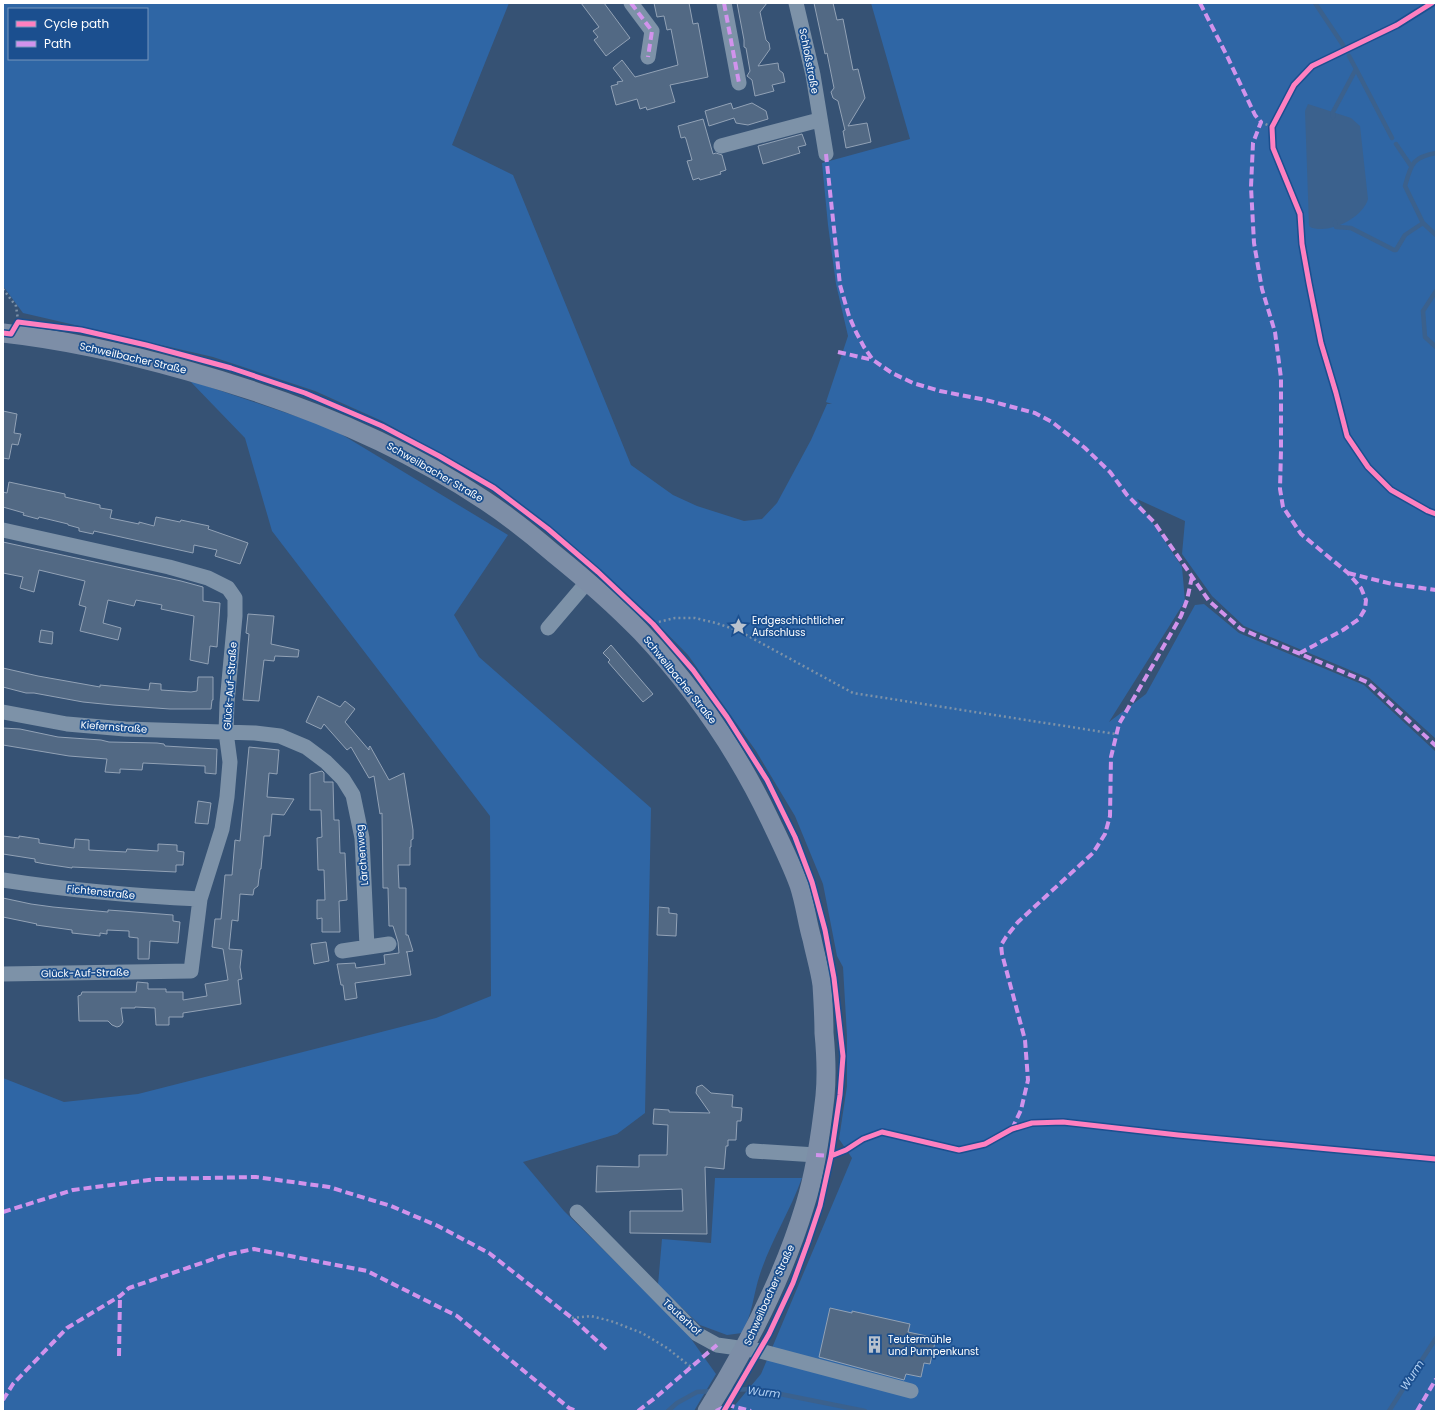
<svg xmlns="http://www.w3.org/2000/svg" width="1439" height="1414" font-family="Poppins,sans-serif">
  <rect width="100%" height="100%" fill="#365274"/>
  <!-- green -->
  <path fill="#2f66a5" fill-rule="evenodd" d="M3,3H509L452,145L513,175L631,465L673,495L697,506L744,521L762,519L777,503L811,440L827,404H832L826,402L848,336L836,284L828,225L822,163L910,139L871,3H1436V739L1369,678L1244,626L1212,596L1182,554L1185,521L1137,499L1182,567L1185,601L1109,722L1146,694L1195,605L1204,604L1239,633L1364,685L1436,752V1411H730L761,1374L852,1158L839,1139L847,1086V1036L843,967L837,956L823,884L795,816L756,751L688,655L643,609L563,538L478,474L382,421L315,391L213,357L23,313L3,286ZM9,9H147V59H9Z
    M189,380L331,428L508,535L454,615L479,657L651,808L645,1113L617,1134L523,1162L564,1211L684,1329L716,1374L694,1411H3V1078L64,1102L138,1094L436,1018L491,996L490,816L272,531L245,438Z
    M715,1178H802C790,1211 771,1241 760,1274C753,1295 753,1313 742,1333L727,1335L700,1325L658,1285L662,1239L711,1243Z"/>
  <!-- water -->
  <path fill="#3b618d" d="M1308,104L1351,118L1360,126L1368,199C1363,218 1328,235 1310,227L1309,225L1305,111Z"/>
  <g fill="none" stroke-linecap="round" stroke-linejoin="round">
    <!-- stream -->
    <path stroke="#3b618d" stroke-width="4.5" d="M1315,3L1343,45
      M1356,69L1392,138
      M1333,117V112L1356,69L1349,56
      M1396,144L1411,166
      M1436,153C1412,157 1411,165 1405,186L1423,223L1436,235
      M1335,222L1336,227L1351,228L1394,250H1396L1405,235L1423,223
      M1436,291L1423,311L1425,337L1436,347
      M727,1390L755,1389L865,1411
      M668,1411L677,1403L697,1392L713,1391
      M1389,1411L1436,1338"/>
  </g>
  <!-- building -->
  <path fill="#526984" stroke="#92a2b6" d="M581,3H604L630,38L606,56L594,40L598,37L593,31L599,27Z
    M654,3H689L693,24L698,23L708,77L670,85L675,102L647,110L646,107L640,109L637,99L616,105L611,86L618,84L617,82L623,81L613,68L622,60L635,77L678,65L671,29L667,30L664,16L657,17Z
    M737,3H767L760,12L766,40L769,43L770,49L758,66L778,63L779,70L783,73L785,82L772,85L774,91L755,96L752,80L747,76L750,71L746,48L744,47V40Z
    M814,3H833L837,20L843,19L853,70L858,69L865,98L848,126L867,123L871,142L846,148L843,131L845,130L838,101L833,98L831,92L834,88L827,53L825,54Z
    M731,103L733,109L752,103L766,111L768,119L748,125L736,123L734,118L709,126L705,111Z
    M703,119L713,154L716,153L722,155L726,170L720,172L721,174L700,180L699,178L693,180L687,161L692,160L686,139L685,137L681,138L678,126Z
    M802,134L806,145L798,147L800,153L763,164L758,146Z
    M3,411L17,414L14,433L21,434L18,445L12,444L9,459L3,458Z
    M9,482L65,494V497L100,505V508L112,510L110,518L139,524V522L154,526L156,517L180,522L181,520L209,526L208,529L248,543L240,564L215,556L217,550L194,545L193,553L94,531L93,534L79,531V528L68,525V524L39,517L38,519L23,515L24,513L3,507V492L7,493Z
    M3,542L181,581L203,587V601L220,603L217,647L210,646L208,664L190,660L194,616L161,609L162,605L136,600L134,606L108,600L103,623L121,628L118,640L80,631L86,607L79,605L85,581L39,570L34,592L20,588L23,577L3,573Z
    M248,614L274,616L271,644L299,650L298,657L275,656L274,661L264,660L259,701L243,700L249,634L246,633Z
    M41,630L53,632L52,644L39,642Z
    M611,645L653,694L643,702L608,662L610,660L603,653Z
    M3,668L38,676L100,687V685L149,690L150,683L161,684V690L191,692L197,691L198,677H213V700H212L211,709H170L113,705L83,702L34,693H26L3,687Z
    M318,696L340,707L345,701L355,709L345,722L369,750V747L370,746L389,780L404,773L413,830V839L411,840V847H410V865H398L399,888H406V935H408L413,951L406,952H407L411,975L355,983L357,998L345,1000L343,985H341L337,964L355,963L356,968L385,964L384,955L399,953L398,942L393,926H389L388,888H383L382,813L380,814L374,776L369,778L351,747L347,750L324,724L321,729L306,722Z
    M3,728L20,729L58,737L101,740L109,742L157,743L164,744L165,746L217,749L216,774L205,773V766L143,763L142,770L120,769V773L105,772L107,759L69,756L3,745Z
    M249,747L279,750L277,774L269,773L267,797L294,799L284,815L272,814L270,836H264L261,869H260L258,886L254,889L253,895L240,894L238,921L232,920L229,949L242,950L240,967L242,979L238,980L241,1004L183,1013V1017H169V1025H156L155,1008L135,1007V1008H121L123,1022L120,1026L117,1027L112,1025L108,1021H79L78,996L81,995L82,992H136L137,982L148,983V989H166V992H183V1000L207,996L205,984L228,980L223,949L212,947L215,919H221L225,875H232L235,840L240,841Z
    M322,771L324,773V782H333L334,820H339L340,853H345L347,900L339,901L340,932H322V918L317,919V900H325L324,870H318L317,838L322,837L321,810H310V774Z
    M198,801L211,803L208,824L195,823Z
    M3,836L19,838V836L39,839V843L74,848L75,839L89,840V850L107,851L126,852L127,849L158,851V844L177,845V851L184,852L183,865H176V872L72,867V868L45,864L35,862V859L3,854Z
    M3,898L31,904L53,907L108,912V910L122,911L173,915V921L180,922L178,943L150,941L149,959H138V938L129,937V931L107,930V934L100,933V936L72,933V930L36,925L37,924L3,917Z
    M658,907L669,908V913L677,914L676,936L657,935Z
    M326,942L329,961L314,964L311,944Z
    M702,1085L711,1093L733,1095L732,1107L742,1108L741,1121H737L736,1140H728V1146H726L724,1169L705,1167L707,1234L630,1233V1211H683L682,1189L596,1192L597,1166L639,1167V1155H667L668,1125L653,1124L654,1109L669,1110V1112L710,1113L696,1093L697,1087Z
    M830,1308L852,1313V1311L910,1324L908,1332L936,1338L930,1364L924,1363L921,1377L906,1374L904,1380L819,1357Z"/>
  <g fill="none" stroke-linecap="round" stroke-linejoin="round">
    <!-- path -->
    <path stroke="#7d92a8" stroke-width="2.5" stroke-dasharray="2 3" stroke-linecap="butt" d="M1261,122L1272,127
      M3,289L16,306L18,320
      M654,623L675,618H695L716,623L739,631L853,693L1116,734
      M572,1318L591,1316L611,1321L642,1333L667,1348L691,1367"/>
    <!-- minor -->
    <path stroke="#7d92a8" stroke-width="15" d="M631,3L652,31L648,57
      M724,3L739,83
      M796,3L813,75L826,154
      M721,146L819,120
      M3,530L169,567L208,578L228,588L235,598V616L227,703L226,732L230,762L227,797L222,829L200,899L191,971L3,974
      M548,628L588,581
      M3,712L67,724L125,729L255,733L280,736L306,747L326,762L343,779L353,795L362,838L367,947
      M3,880C68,890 134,896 200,899
      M342,951L389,944
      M753,1151L816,1155
      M577,1212L697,1334L717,1345L760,1351L911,1391"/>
    <!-- major -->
    <path stroke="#7d8ea7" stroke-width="19" d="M3,333C66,340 128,354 188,371C292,400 394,440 484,500C508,516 531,534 553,553C584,578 614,604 641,632C693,687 738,753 770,820C780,841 791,863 799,885C805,903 807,922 812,939C815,954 820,970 822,985C823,1001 824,1017 824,1033C826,1054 827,1075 825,1096C821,1132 816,1170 805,1205C783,1278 748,1346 707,1411"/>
    <!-- quiet -->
    <path stroke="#d193ec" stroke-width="4" stroke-dasharray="8 4" stroke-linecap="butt" d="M631,3L652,31L648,57
      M724,3L739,83
      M1200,3L1227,56L1255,115L1261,122L1253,143L1251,187L1254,243L1262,289L1275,332L1281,378V451L1280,489L1283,507L1301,534L1348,573L1361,588L1366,600L1365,609L1359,619L1343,630L1300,653
      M826,154L840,285L849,316L856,332L864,347L873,360L892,373L913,383L940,391L986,400L1035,413L1052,422L1085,448L1110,472L1127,495L1154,522L1209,601L1241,629L1367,682L1436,746
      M838,352L873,360
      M1348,573L1392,584L1436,590
      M1012,1129L1021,1110L1028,1080L1025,1040L1002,954L1001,945L1006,937L1018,922L1093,853L1105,834L1110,816L1111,757L1119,724L1181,616L1187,600L1192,577
      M816,1155L831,1156L834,1155
      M3,1212L73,1190L157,1179L256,1177L329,1187L391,1206L438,1226L489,1253L572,1318L607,1350
      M119,1356L120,1296
      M3,1400L13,1384L67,1328L120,1296L129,1288L225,1255L254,1249L367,1271L457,1316L569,1408L576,1411
      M638,1411L655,1398L717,1345
      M716,1411L728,1405L751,1411
      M1417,1411L1436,1379"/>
    <defs>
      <path id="cycleway" d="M1432,3L1397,25L1312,66L1294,85L1272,127L1273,148L1300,214L1302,244L1309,283L1321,343L1336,393L1347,436L1368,467L1391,490L1428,511L1436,514
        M3,333L11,334L18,322L81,330L146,345L231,368L305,393L382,426L439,456L494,488L548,529L598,572L653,624L693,670L727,717L767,780L795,837L812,882L825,930L834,978L843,1056L840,1095L831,1156L820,1206L808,1242L793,1283L769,1334L724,1411
        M831,1156L846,1150L863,1139L882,1132L959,1150L985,1144L1012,1129L1032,1123L1063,1122L1178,1135L1436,1159"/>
    </defs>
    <!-- cycleway casing -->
    <use href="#cycleway" stroke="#1b4f8f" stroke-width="8"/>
    <!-- cycleway -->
    <use href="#cycleway" stroke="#ff80c0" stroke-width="5"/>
  </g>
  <!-- icons -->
  <defs>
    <symbol id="sight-bare" viewBox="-9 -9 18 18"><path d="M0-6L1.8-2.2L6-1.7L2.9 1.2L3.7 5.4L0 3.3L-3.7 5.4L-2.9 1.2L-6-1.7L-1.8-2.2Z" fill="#b9c2ce" stroke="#1b4f8f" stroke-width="2.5" paint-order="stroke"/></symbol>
    <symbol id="building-bare" viewBox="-9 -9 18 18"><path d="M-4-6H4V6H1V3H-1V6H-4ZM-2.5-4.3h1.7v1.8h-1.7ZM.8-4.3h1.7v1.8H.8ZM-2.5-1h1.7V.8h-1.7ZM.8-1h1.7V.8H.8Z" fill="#b9c2ce" stroke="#1b4f8f" stroke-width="2.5" paint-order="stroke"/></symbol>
  </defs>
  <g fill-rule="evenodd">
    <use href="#sight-bare" x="726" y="614" width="25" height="25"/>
    <use href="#building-bare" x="862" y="1332" width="25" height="25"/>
  </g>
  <g text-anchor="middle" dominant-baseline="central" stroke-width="3.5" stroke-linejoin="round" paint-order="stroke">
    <!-- street labels -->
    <g font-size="10" fill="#fff" stroke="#1b4f8f">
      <text transform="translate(809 61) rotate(79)">Schloßstraße</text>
      <text transform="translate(133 358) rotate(13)">Schweilbacher Straße</text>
      <text transform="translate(435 472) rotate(30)">Schweilbacher Straße</text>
      <text transform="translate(680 680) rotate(51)">Schweilbacher Straße</text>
      <text transform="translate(230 686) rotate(-86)">Glück-Auf-Straße</text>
      <text transform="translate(114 727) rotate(4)">Kiefernstraße</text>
      <text transform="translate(362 855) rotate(-95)">Lärchenweg</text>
      <text transform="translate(101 892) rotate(6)">Fichtenstraße</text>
      <text transform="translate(85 973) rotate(-1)">Glück-Auf-Straße</text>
      <text transform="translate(769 1295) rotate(-66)">Schweilbacher Straße</text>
      <text transform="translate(682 1317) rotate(43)">Teuterhof</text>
    </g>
    <!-- poi labels -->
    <g font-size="10" fill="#fff" stroke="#1b4f8f" text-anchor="start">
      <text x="752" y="620">Erdgeschichtlicher<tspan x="752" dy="12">Aufschluss</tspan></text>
      <text x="888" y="1339">Teutermühle<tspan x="888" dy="12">und Pumpenkunst</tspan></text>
    </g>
    <!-- water labels -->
    <g font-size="11" font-style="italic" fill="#b5d3f5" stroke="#1b4f8f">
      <text transform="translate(1412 1375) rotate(-57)">Wurm</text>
      <text transform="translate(764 1392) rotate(7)">Wurm</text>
    </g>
  </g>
  <!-- border -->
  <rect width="1439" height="1414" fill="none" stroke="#ffffff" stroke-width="8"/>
  <!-- legend -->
  <rect x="8" y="8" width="140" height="52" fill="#1b4f8f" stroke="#7695bc"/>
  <rect x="16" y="21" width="20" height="6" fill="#ff80c0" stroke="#7695bc"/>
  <text x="44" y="28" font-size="12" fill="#ffffff">Cycle path</text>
  <rect x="16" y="41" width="20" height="6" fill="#d193ec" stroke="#7695bc"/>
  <text x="44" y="48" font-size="12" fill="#ffffff">Path</text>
</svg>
